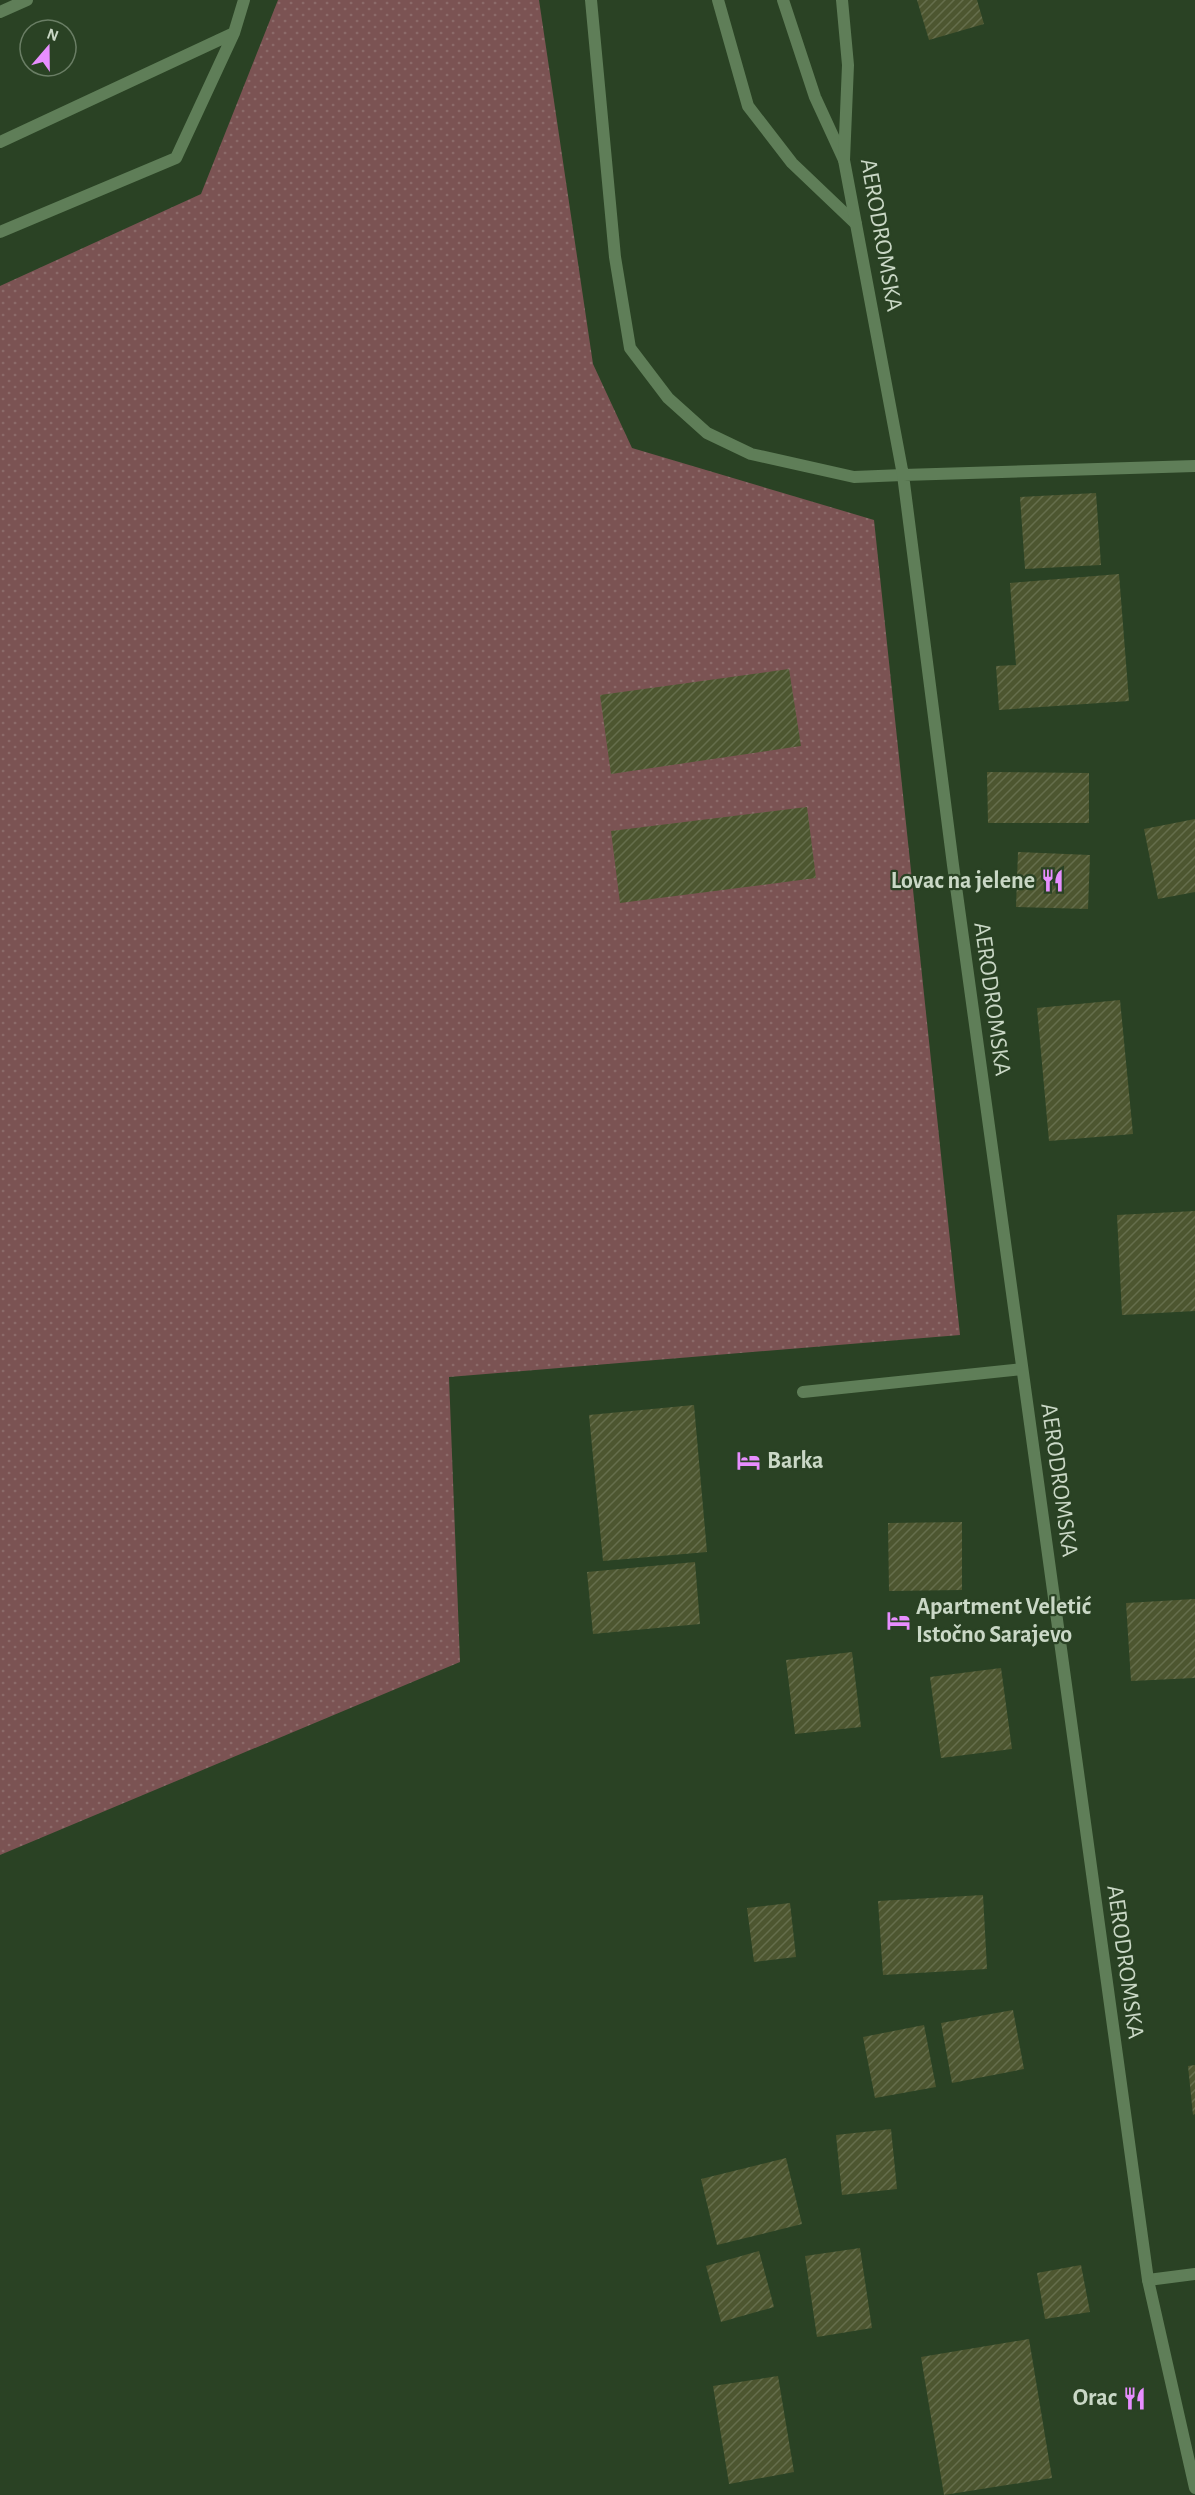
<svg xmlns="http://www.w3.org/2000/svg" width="1195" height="2495" font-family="'Alegreya Sans',sans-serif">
  <defs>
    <pattern id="grass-dots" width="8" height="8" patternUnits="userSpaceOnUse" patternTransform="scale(1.5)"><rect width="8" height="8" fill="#7b5353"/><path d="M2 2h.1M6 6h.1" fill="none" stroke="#8c6b6a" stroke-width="1.8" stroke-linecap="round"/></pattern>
    <pattern id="building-hatch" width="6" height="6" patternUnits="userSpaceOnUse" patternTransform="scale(1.5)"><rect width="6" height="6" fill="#4d5630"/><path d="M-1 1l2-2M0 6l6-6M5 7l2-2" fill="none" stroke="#656e4c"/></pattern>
  </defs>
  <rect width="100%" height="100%" fill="#2a4224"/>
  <!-- grass -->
  <path fill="url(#grass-dots)" d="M278,0H539L593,364L632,448L874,520L960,1335L449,1377L460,1662L0,1855V286L201,194Z"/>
  <!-- building -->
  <path fill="url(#building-hatch)" d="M917,0H977L984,24L929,40Z
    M1096,493L1101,565L1025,569L1020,497Z
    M1119,574L1129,701L999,710L996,666L1016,665L1010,583Z
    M789,669L801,746L611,774L600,695Z
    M987,772L1089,773V823H988Z
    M807,807L816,878L620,903L611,831Z
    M1195,819V892L1158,899L1144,829Z
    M1018,852L1090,855L1088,909L1016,907Z
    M1120,1000L1133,1134L1049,1141L1037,1008Z
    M1195,1211V1311L1122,1315L1117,1215Z
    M694,1405L707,1552L603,1561L589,1415Z
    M962,1522V1590L889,1591L888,1523Z
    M695,1562L700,1624L593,1634L587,1572Z
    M1195,1599V1678L1131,1681L1126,1603Z
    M852,1652L861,1727L795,1734L786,1660Z
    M1001,1668L1012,1749L941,1758L930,1677Z
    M983,1895L987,1969L883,1975L878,1901Z
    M790,1903L796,1957L754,1962L747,1908Z
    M1013,2010L1024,2069L952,2083L941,2023Z
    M924,2025L936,2087L875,2098L863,2037Z
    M1195,2065V2114L1193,2115L1188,2066Z
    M891,2129L897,2189L842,2195L836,2135Z
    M786,2158L802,2224L717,2245L701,2179Z
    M860,2248L872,2328L817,2337L805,2256Z
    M759,2251L774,2307L721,2322L706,2266Z
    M1081,2265L1090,2312L1045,2319L1037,2273Z
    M1029,2339L1052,2478L944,2495L921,2357Z
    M778,2376L794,2472L729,2484L713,2386Z"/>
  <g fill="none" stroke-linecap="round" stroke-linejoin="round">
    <!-- service -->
    <path stroke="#5f7e58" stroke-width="12" d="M591,0L615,257L630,348L668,398L707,433L751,454L854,477L903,475
      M718,0L748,106L792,163L856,224
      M783,0L815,97L844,160
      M0,12L27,0
      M0,142L234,33
      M0,232L176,158L234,33L244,0
      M803,1392L1022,1369
      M1148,2280L1195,2274"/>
    <!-- minor -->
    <path stroke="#5f7e58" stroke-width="12" d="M842,0L848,65L844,160L903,475L953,865L1148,2280L1195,2488
      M903,475L1195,466"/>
  </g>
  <!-- icons -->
  <defs>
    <symbol id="restaurant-bare" viewBox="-9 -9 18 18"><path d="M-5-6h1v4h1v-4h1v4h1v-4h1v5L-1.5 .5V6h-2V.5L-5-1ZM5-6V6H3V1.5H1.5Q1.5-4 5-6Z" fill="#e88eff" stroke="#2a4224" stroke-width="2.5" paint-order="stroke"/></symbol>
    <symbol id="hotel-bare" viewBox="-9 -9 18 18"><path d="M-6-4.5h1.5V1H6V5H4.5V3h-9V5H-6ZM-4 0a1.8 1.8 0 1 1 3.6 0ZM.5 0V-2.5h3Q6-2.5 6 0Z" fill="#e88eff" stroke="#2a4224" stroke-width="2.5" paint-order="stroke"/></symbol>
  </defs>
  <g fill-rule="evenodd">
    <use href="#restaurant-bare" x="1036" y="864" width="33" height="33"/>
    <use href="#hotel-bare" x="732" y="1444" width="33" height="33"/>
    <use href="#hotel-bare" x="882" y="1604" width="33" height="33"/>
    <use href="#restaurant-bare" x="1118" y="2382" width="33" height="33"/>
  </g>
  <g text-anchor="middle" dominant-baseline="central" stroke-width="4.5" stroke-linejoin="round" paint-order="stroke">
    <!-- street labels -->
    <g font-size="24" fill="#cad8c6" stroke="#2a4224">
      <text transform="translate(881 235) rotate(80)">AERODROMSKA</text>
      <text transform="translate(992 999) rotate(82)">AERODROMSKA</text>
      <text transform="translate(1059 1480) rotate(82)">AERODROMSKA</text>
      <text transform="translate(1125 1962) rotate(82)">AERODROMSKA</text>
    </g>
    <!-- poi labels -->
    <g font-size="24" font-weight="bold" fill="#cad8c6" stroke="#2a4224" text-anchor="end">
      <text x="1035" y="881">Lovac na jelene</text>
      <text x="767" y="1461" text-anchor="start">Barka</text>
      <text x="916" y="1607" text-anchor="start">Apartment Veletić<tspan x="916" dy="28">Istočno Sarajevo</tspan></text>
      <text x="1117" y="2398">Orac</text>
    </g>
  </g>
  <!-- north arrow -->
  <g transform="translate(48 48) rotate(20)"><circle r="28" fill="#2a4224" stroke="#6a7e65" stroke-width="1.5"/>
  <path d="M0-4.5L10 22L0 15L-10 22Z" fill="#e88eff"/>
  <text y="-9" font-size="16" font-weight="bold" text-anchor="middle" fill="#cad8c6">N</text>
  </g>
</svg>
